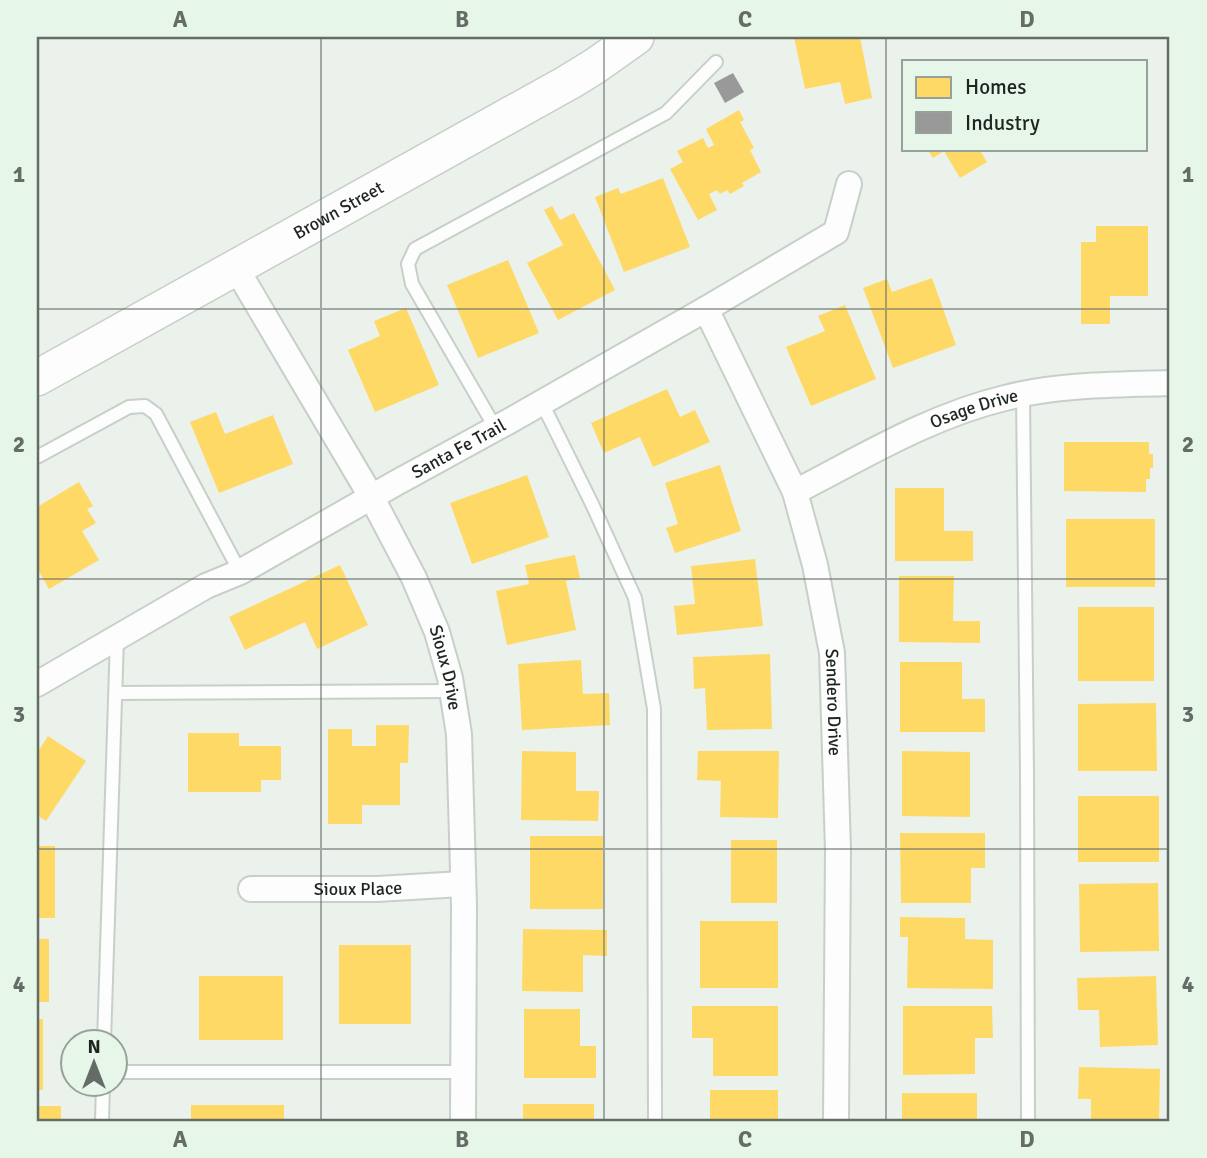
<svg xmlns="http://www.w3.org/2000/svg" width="1207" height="1158" font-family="Signika,sans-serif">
  <rect width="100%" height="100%" fill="#eaf2eb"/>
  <!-- homes -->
  <path fill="#ffd966" d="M794,37H860L872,98L845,104L840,82L805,89Z
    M739,110L744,120L740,122L754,148L750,150L761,172L742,183L744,186L730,194L727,190L720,194L717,190L709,194L717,210L698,220L670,169L683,162L677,151L703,138L708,148L714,145L706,129Z
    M927,149H979L987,162L960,178L944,151L933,158Z
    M663,178L690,247L624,272L595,197L618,188L621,194Z
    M552,206L560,220L574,213L615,290L558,320L527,263L563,245L544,210Z
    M1096,226H1148V296H1110V324H1081V242H1096Z
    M508,260L539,333L478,358L447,285Z
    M932,278L956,345L893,368L863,288L887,279L892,292Z
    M845,305L876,379L811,406L786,347L825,331L818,316Z
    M406,308L439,385L375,412L348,350L380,336L374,321Z
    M667,389L680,417L695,410L710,442L653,467L640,437L604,453L591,423Z
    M216,412L225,434L273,415L293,464L219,493L190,422Z
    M1064,442H1149V454H1153V468H1150V479H1146V492L1064,491Z
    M720,465L741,531L675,553L666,528L678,524L665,483Z
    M527,475L549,537L472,564L450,503Z
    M79,482L93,506L87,509L96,523L82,531L99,560L49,589L37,568V507Z
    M895,488H944V531H973V561H895Z
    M1066,519H1155V587H1066Z
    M575,555L580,578L566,581L576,630L507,645L496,591L529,584L525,565Z
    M755,559L763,626L677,635L674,606L695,604L691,566Z
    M340,565L368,625L317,649L305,622L245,650L229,617Z
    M899,576H954L953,621H980V643L899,642Z
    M1078,607H1154V681H1078Z
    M770,654L772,729L707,730L705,688L694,689L693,657Z
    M581,660L583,694L609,693L610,725L522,730L518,664Z
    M900,662H962V699H985V732H900Z
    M1156,703L1157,771H1078V704Z
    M376,725H409L408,763H400V805H362V824H328V729H352V746H376Z
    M188,733H239V746H281V780H261V792H188Z
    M48,736L86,761L46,821L37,815V753Z
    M522,751L576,752V791H599L598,821L521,820Z
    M698,751H779L778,818L720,817L721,781L697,780Z
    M902,751L970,752V817L902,816Z
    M1078,796H1159V862H1078Z
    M900,833H985V868H971V903H901Z
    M530,836H603V909H530Z
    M731,840H777V903H731Z
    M37,846H55V918H37Z
    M1158,883L1159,951L1080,952L1079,884Z
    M900,917L965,918V939L993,940V989L907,988L908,937H900Z
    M700,921H778V988H700Z
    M523,929L607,930V956L583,955V992L522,991Z
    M37,939H49V1002H37Z
    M339,945H411V1024H339Z
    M199,976H283V1040H199Z
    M1156,976L1158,1045L1100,1047L1099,1010H1078L1077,978Z
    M692,1006H778V1076H713V1038H692Z
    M903,1006H992L993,1038H975V1074L903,1075Z
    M524,1009H580V1046H596V1078H524Z
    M37,1019H43V1090H37Z
    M1079,1067L1160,1069L1159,1121H1091V1099H1078Z
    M710,1090H778V1121H710Z
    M902,1093H977V1121H902Z
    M523,1104H594V1121H523Z
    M191,1105H284V1121H191Z
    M37,1106H61V1121H37Z"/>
  <!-- industry -->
  <path fill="#999" d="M733,73L744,92L725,103L714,83Z"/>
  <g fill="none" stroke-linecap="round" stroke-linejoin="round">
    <defs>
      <path id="service" d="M1023,394L1027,772L1028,1121
        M542,403L592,504L635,598L654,709L655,1121
        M496,429L412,284L408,264L415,249L666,113L716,62
        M37,457L129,407L145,406L156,414L240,572
        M115,693L452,691
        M104,1042L117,638
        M116,1072H463
        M102,1121L103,1084"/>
      <g id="minor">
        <path id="s1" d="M236,268L372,498L414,578L437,632L450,678L459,734L464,905L463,1121"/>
        <path id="s2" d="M706,309L795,492L815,565L832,653L838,850L836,1121"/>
        <path id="s3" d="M795,492C863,457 930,416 1005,398C1059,384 1115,385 1170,383"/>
        <path id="s4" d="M37,684L206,586L240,572L396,483L513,419L706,309L836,232L849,184"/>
        <path id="s5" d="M251,889H377L462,884"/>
      </g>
      <g id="secondary">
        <path id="s6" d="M37,378L569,82L595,66L636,37"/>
      </g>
    </defs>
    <!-- service casing -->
    <use href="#service" stroke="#c8cfc9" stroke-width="16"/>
    <!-- minor casing -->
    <use href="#minor" stroke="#c8cfc9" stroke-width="28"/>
    <!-- secondary casing -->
    <use href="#secondary" stroke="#c8cfc9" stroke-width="38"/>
    <!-- service -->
    <use href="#service" stroke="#fcfdfc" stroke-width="12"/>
    <!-- minor -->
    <use href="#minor" stroke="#fcfdfc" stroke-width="24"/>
    <!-- secondary -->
    <use href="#secondary" stroke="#fcfdfc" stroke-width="35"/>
  </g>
  <!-- grid -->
  <path fill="none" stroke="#656c67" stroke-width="2" stroke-opacity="0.55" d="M321,37V1121M604,37V1121M886,37V1121M37,309H1170M37,579H1170M37,849H1170"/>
  <g text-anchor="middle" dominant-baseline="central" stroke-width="7" stroke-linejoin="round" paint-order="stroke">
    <!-- street labels -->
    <g font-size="18" fill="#1e2420" stroke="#e6f6e9">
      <text stroke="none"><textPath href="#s6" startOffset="345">Brown Street</textPath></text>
      <text stroke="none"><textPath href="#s3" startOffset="198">Osage Drive</textPath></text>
      <text stroke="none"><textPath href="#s4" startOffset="483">Santa Fe Trail</textPath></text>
      <text stroke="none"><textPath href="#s1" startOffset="453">Sioux Drive</textPath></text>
      <text stroke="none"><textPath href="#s2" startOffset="418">Sendero Drive</textPath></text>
      <text stroke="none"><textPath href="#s5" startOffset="107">Sioux Place</textPath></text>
    </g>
  </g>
  <!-- border -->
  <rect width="1207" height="1158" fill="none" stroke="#e6f6e9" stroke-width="77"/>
  <!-- legend -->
  <rect x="902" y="60" width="245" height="91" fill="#e6f6e9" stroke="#96a299" stroke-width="2"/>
  <rect x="916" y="77" width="35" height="21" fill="#ffd966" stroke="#96a299" stroke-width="2"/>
  <text x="965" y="94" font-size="21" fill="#1e2420">Homes</text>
  <rect x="916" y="112" width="35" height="21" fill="#999999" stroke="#96a299" stroke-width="2"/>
  <text x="965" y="130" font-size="21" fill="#1e2420">Industry</text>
  <!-- north arrow -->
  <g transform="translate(94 1063)"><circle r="33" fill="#e6f6e9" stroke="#96a299" stroke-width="2"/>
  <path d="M0-5L12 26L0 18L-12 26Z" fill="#656c67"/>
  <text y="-10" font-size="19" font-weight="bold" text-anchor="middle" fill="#1e2420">N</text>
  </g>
  <rect x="38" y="38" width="1130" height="1082" fill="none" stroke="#656c67" stroke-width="2.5"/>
  <g font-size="23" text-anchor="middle" font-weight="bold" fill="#656c67">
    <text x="180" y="27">A</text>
    <text x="462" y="27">B</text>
    <text x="745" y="27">C</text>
    <text x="1027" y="27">D</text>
    <text x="19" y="182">1</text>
    <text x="1188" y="182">1</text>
    <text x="19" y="452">2</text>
    <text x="1188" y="452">2</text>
    <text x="19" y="722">3</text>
    <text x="1188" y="722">3</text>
    <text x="19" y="992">4</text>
    <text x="1188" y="992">4</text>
    <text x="180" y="1147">A</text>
    <text x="462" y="1147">B</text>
    <text x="745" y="1147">C</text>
    <text x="1027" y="1147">D</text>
  </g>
</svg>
